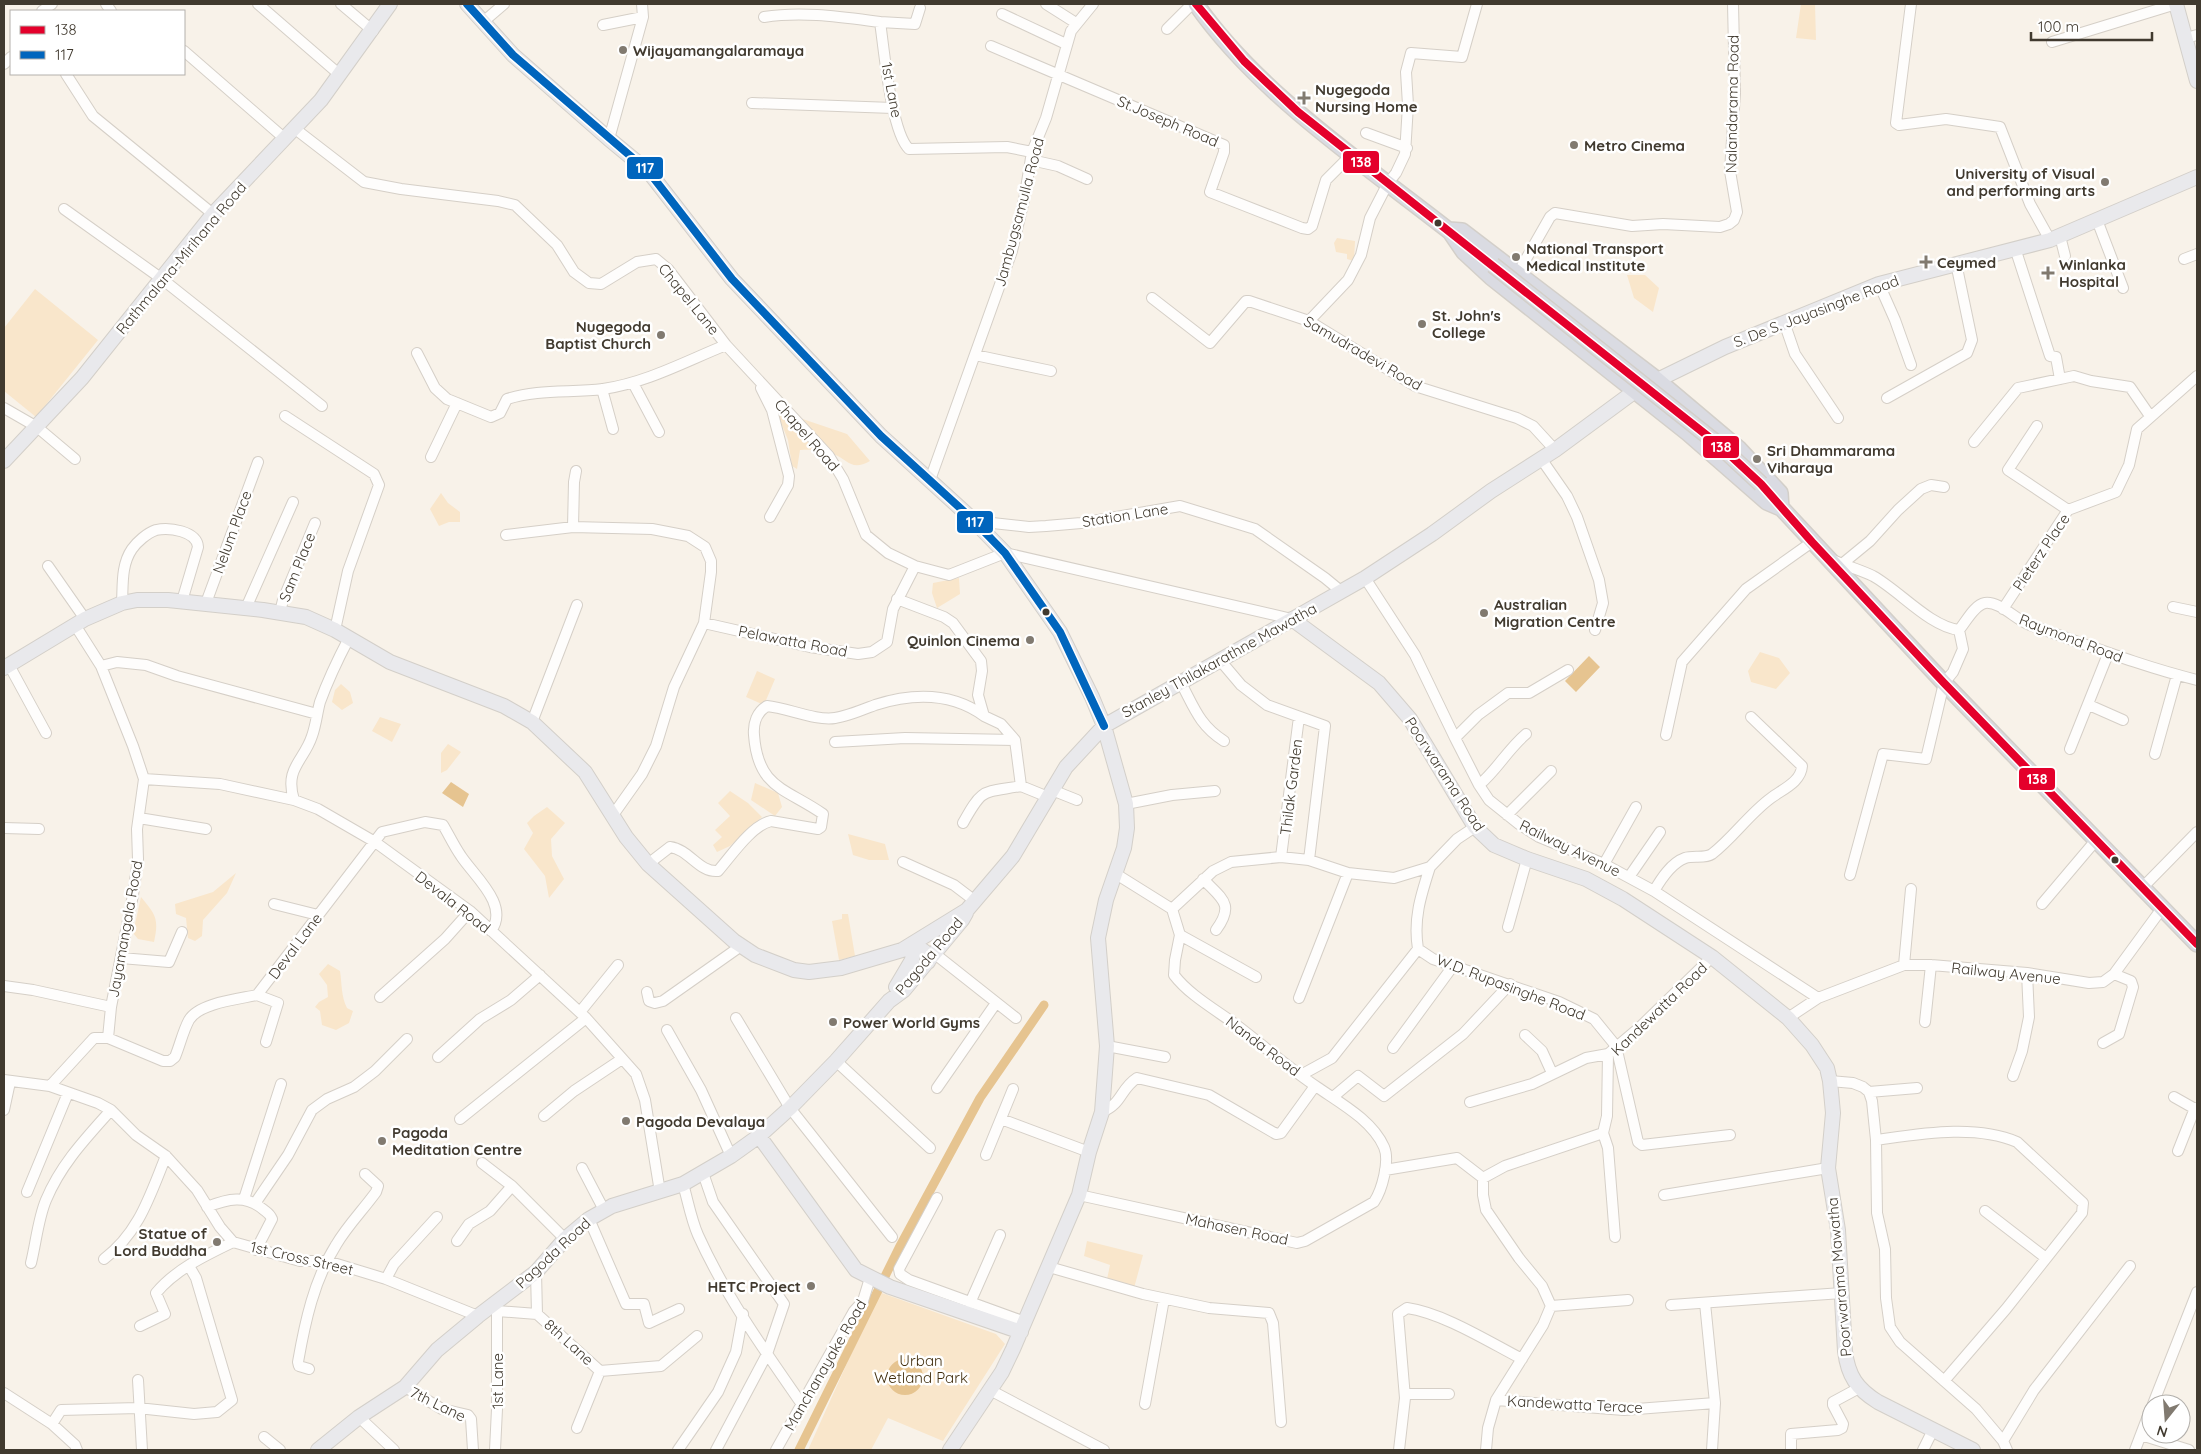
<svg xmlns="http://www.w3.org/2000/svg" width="2201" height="1454" font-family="Quicksand,sans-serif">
  <rect width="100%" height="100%" fill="#f8f2e9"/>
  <!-- green -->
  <path fill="#f9e6cb" d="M1801,4H1815L1816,40L1796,38Z
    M1337,238L1355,241L1354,261L1347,259V254L1336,252L1334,243Z
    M1627,275H1645L1659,288L1653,312L1634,298Z
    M35,289L98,340L36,417L4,391V328Z
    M776,410L847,434L870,461C851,472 848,459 833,454C822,450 812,449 800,450L797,469L792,466L788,440Z
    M441,493L448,503L460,512V522H449L439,526L430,509Z
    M959,578L960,594L937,608L932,593L933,583Z
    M1760,652L1779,658L1790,673L1776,689L1751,682L1748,671Z
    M757,671L775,679L764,705L746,697Z
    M341,684L350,692L353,703L342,710L332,702L335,690Z
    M380,717L401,724L392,742L372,731Z
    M448,744L461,752L447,770L441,773V753Z
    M755,783L778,793L782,807L775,816L751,800Z
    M730,791L748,803L762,817L730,846L717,852L713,845L722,837L715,830L730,816L718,803Z
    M547,807L565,823L551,839L552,856L564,879L549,898L545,876L524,849L533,833L527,823L534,816Z
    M848,834L885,844L889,860H869L853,855Z
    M236,873L227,893L203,920L202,936L195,941L188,938L186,918L176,914L175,904L213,892Z
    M141,897C156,915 159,919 154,942L138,939L133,933Z
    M842,914H848L855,956L839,960L832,921L842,919Z
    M328,964L340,971C342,984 341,996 347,1008L353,1011L349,1023L336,1030L322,1025L320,1011L315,1007L319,1002L328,997L327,985L319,974Z
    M1087,1241L1143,1255L1134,1288L1106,1284L1110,1265L1084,1256Z
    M879,1292L996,1334L1005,1344L943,1441L888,1418L871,1450H808Z"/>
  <!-- water -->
  <path fill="#e6c490" d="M1589,656L1600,667L1576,692L1565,681Z
    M451,782L469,794L463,807L442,793Z
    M887 1377a18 18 0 1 1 36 0a18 18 0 1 1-36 0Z"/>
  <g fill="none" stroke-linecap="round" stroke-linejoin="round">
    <!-- canal -->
    <path stroke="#e6c490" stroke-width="9" d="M799,1450L899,1248L980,1098L1044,1005"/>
    <defs>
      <path id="minor" d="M106,4L111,11
        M258,4L340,75
        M341,4L373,31
        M1046,4L1076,23
        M1911,4L1896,123L1899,125L1946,119L2000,127L2030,204L2050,240
        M42,11L52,4
        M1002,14L1066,44
        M764,17C803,11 841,17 880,22C884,48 891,132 909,149L1007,147L1032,152
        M483,22L504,4
        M880,22L915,24L920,8
        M603,25L643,17
        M1167,29L1192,4
        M2186,38L2197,35
        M2052,42L2176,4
        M991,46L1224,145V152L1210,192L1302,228L1308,229L1312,226L1326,180L1351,155
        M184,51L284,138
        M4,64L11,57
        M66,74L93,116L213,214
        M752,103L893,108
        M294,128L364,182L401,189L498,201L515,205L557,245L574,272L589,283L601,284L637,262L656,259L668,269L726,345L829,456L843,479L866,535L888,553L915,566L949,575L1005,553L1292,619
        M1366,133L1407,148
        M609,139L643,17L642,4
        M1031,160L1058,166L1087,179
        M64,209L162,279L322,406
        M2097,220L2123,288
        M2060,236L2065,256
        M2015,248L2050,356L2056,357L2060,379
        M2184,259L2197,254
        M1518,273L1550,217L1555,213L1632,226L1663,224L1720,227L1729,224L1734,220L1737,212L1730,171L1735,93L1733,4
        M1879,284L1895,320L1911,365
        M1152,298L1210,343L1246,301H1249L1309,321L1415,386L1517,418L1533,426L1555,450
        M1309,321L1348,280L1361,255L1370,218L1388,183L1396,173L1405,154L1408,105L1406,72L1411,53L1462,57L1477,4
        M1784,322L1795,354L1838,418
        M417,353L435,388L447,399L491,417L500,413L507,399C538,389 571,393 603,389C646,383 686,361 726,345
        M975,355L1051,371
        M633,383L659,432
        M761,388L772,410L789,476L788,485L770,517
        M602,389L613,429
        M1887,398L1967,353L1972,340L1956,263
        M4,408L37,427L75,459
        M285,416L374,474L379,485L348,571L335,630
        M2037,426L2008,470L2068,510
        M1974,442L2018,388L2074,376L2091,381L2130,387L2150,416
        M431,457L457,403
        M1542,460L1567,496L1577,517L1599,580L1603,603L1595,630
        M930,480L1012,251L1024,200L1032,152L1046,118L1071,31L1093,4
        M974,521L1029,527L1046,526L1081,523L1180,506L1255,529L1325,578L1342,592
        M573,527L574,482L576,471
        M506,535L573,527L652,529L688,536L705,547L711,561V572L704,623L674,687L656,746L642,774L613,815
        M1833,560C1846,566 1861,570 1873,576C1900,591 1929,626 1959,630C1966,622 1974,605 1985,603C2000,601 2016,620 2030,625C2085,644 2140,666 2197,680
        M1842,564L1870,541L1898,510L1921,489L1931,485L1944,487
        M48,566L85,619
        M1365,578L1415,655L1455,738L1479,785L1489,800L1519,824L1539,837L1602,863L1654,891L1818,998
        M897,599L944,617L953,623L981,661L982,671L978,695L984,716L1001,724L1015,740L1021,786L1048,797
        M122,603C123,585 121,565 132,549C137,542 147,533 156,530C169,527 197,531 198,547L182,601
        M206,603L258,462
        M2173,607L2197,612
        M246,608L293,502
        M2003,609L2068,510L2116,492L2129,465L2137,429L2197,376
        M280,612L283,600L315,523
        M704,623L810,647L858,654L872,652L887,642L893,609L915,566
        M75,625L101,666L133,746L144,779L137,829L138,859L133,895L111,1007L108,1038
        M1219,659L1241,685L1267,705L1325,726L1309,860
        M9,665L46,733
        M101,666L117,662L146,665L177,676L317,714
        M1180,681C1194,707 1199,725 1224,741
        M2089,705L2123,720
        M532,722L577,605
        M1666,735L1682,662L1746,589L1812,542
        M1455,738L1478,715L1508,693H1529L1568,670
        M835,742L905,738L1015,740
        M2070,749L2108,654
        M2155,754L2177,675
        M144,779L220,784L294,800L318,809L375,842L470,911L586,1018L636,1074L645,1100L660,1192
        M1479,785C1497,770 1508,749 1526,734
        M1052,790L1077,800
        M294,800C284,768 304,761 312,736C316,725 317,713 320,702C328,680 338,659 349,638
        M1126,804L1172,795L1215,791
        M1507,815L1551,771
        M139,818L206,829
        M963,823C983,787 982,793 1021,786
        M4,828L39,829
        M1281,857L1299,717
        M903,862L954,885L975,901
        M648,864L670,847C689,849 699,873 718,871C731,856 752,825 771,821L818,829L821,827L823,814C786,788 758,789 754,735C753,723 757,712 767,706C788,708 815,721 835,718C848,716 862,710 875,705C913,693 951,692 984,716
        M1604,864L1636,807
        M1430,867C1421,895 1413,919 1418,949L1433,959L1559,1002L1594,1019L1616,1046L1638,1142L1642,1145L1730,1135
        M1116,874L1172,909
        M1850,875L1883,754L1926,759L1944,683L1953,672L1963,649L1959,630
        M1629,877L1660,832
        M1203,879C1222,899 1235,904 1216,930
        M2143,887L2197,832
        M1654,891C1661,879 1671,863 1685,858C1693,855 1705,859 1712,854C1733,838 1749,814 1771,798C1783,789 1801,782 1802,766L1751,717
        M274,904L318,915
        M2042,904L2097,839
        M1172,909L1213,871L1231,862L1281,857L1309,860L1348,873L1394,878L1430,867L1457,839L1475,827
        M1508,927L1527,859
        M1180,935L1256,977
        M935,954L1016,1018
        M121,958L169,962L182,932
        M1904,965L1911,889
        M4,986L33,990L111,1007
        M647,992L649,1001L655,1003L663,1001L741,946
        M257,995L278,1003L266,1042
        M380,997L445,939L470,911
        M1299,998L1348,873
        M580,1012L618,965
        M736,1018L790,1108L892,1237
        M1788,1018L1818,998L1904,965H1931L2027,973L2089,983L2103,982L2114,974L2163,907
        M1925,1022L1931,965
        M667,1030L701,1090L731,1156
        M1525,1035L1542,1051L1552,1073
        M2103,1043L2119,1034L2133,987L2131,981L2114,974
        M1107,1046L1165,1057
        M1393,1048L1453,966
        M438,1057L480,1019L511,1000L540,975
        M836,1061L930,1148
        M1301,1075L1332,1058L1418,949
        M2013,1076L2022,1051L2029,1017L2027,973
        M4,1080L50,1086L98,1103L111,1110L136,1135L166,1156L197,1190L220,1227L233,1242L300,1261H327L386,1279L478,1316
        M1830,1081L1853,1083L1863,1087L1869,1092L1872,1101L1876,1140L1877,1213L1885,1249L1886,1298L1890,1327L1900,1342L1976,1409L2003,1441L2007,1450
        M50,1086L94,1038H108L163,1061H170L175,1057C180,1045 183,1031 189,1020C199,1003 239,999 257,995L382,832L425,822L443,825C449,835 454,846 461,856C474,876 510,905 491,931
        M937,1088L996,1003
        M1869,1092L1917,1088
        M1333,1097L1358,1076L1384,1096L1463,1034L1510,984
        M2174,1097L2197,1110
        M1470,1102L1532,1084L1586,1058L1608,1054
        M4,1110L10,1082
        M1102,1112C1123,1103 1120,1089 1137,1078L1209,1095L1276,1134L1281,1133L1315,1086
        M544,1116L574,1091L622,1059
        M460,1119L586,1018
        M1001,1119L1089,1152
        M1603,1133L1608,1148L1615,1237
        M1876,1140C1920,1134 1975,1124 2017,1142L2083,1203L2082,1213L2006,1309L1944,1381
        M2178,1151L2195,1108
        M986,1155L1013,1089
        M482,1163L512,1186L565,1239
        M582,1168L604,1210
        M1385,1170L1457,1158L1483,1178
        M703,1173L713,1202L784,1304L767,1354L716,1450
        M683,1184C688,1201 691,1219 698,1235C725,1295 764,1350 801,1403
        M27,1192L68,1093
        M1079,1195L1297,1243L1305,1241L1374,1202C1382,1190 1390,1161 1384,1147C1372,1120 1340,1103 1317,1087C1290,1069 1265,1047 1239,1027C1218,1011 1190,996 1174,975L1175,960L1180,935L1172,909
        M1664,1195L1828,1168
        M937,1198L899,1269L900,1274L909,1280L1025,1322
        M244,1199L281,1084
        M256,1202L288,1155L312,1110L327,1099L354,1087L375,1071L407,1039
        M207,1207C227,1199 246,1194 264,1210C268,1213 270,1214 272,1219L256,1250
        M1985,1211L2046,1258
        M589,1219L626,1304H644L649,1323L679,1309
        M457,1241L469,1224L490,1211L512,1186
        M104,1259C139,1233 150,1195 166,1156
        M31,1263C36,1243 38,1219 46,1200C61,1164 86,1138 111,1110
        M1049,1267L1143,1294L1209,1308L1269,1313L1273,1323L1281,1422
        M536,1272L537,1314
        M386,1279L394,1264L437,1217
        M970,1303L1000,1235
        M1705,1303L1715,1403L1712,1450
        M1671,1305L1842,1293
        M1551,1306L1628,1300
        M491,1307L497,1311L537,1314L600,1371L661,1366L697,1336
        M140,1326L165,1314L156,1293C176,1269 206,1255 233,1242
        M309,1369L299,1366L298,1362C305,1322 314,1280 336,1245C347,1226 363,1210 376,1192L378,1186L365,1174
        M138,1380L142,1450
        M405,1387L442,1409L468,1415L471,1419L473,1450
        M990,1390L1104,1450
        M4,1393L52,1424L75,1445L77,1450
        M1405,1394H1449
        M1496,1400L1624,1410L1715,1403
        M1145,1404L1164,1299
        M2153,1404L2197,1292
        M359,1417L394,1450
        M52,1424L61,1410L138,1408L194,1414L217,1412L232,1400L196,1278L189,1266
        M577,1428L600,1371
        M2141,1435L2189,1450
        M264,1437L280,1450
        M2003,1441L2034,1390L2130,1266
        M495,1450L497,1409V1311
        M678,1450L718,1392L736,1352L743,1314
        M776,1450L854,1311L863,1301L870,1278
        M1399,1450L1405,1398L1398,1314L1407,1308C1443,1313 1489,1342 1522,1359
        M1486,1450L1488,1428L1496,1400L1543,1325L1551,1306L1542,1286L1519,1258L1486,1210L1483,1195V1178L1505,1166L1603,1133L1607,1116L1608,1054L1640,1027L1712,957
        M1791,1450V1434L1838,1430L1842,1428L1843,1424L1833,1405V1402L1859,1388
        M1923,1450L1933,1430
        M2135,1450L2151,1408"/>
      <path id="major" d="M467,4L513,55L609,139L649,172L732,279L881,436L970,517L1005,553L1060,632L1092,697L1104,726L1126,804L1127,828L1124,848L1106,900L1098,938L1107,1046L1102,1112L1089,1152L1079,1195L1013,1349L1002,1372L950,1450
        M2176,4L2197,81
        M4,461L82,378L213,214L321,100L390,4
        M1292,619L1379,683L1410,719L1475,827L1494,845L1527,859L1586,879L1623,899L1712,957L1788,1018L1812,1045L1827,1068L1830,1081L1833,1113L1828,1168L1838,1230L1845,1351C1848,1376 1857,1389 1878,1402L1973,1450
        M4,668L85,619L122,603L137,600H168L263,610L306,617L335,630L390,662L504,706L532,722L585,772L626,837L648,864L734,941L755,955L794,970L809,972L841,968L902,950L967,910L1013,856L1066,767L1104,726L1365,578L1432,534L1491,491L1555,450L1635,391L1725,347L1879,284L2050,240L2197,177
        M896,987L912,960L914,944L925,952L928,962
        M759,1136L856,1270L890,1287L1021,1332
        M318,1450L359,1417L405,1387L437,1350L478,1316L536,1272L565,1239L589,1219L612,1206L683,1184L731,1156L759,1136L790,1108L836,1061L889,1001L904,990L962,920L966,913"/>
      <path id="highway" d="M1196,4C1259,95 1370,168 1457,237
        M1449,230L1462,231L1656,379L1739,449L1780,493L1781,508L1767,502L1688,433L1491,277L1464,252Z
        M1774,500L1944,683L2197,944"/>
    </defs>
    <!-- minor casing -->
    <use href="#minor" stroke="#d5cfc7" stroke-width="12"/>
    <!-- major casing -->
    <use href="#major" stroke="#d3cfc9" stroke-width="16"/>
    <!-- highway casing -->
    <use href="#highway" stroke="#d3cfc9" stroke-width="18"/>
    <!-- minor -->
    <use href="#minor" stroke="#fefdfc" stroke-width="10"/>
    <!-- major -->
    <use href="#major" stroke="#e9e9ec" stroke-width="14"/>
    <!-- highway -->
    <use href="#highway" stroke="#dadbe2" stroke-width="15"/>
    <defs>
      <path id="highway-bridge" d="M1493,265L1719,445L1761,484"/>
    </defs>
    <!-- highway-bridge casing -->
    <use href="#highway-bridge" stroke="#d3cfc9" stroke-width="18" stroke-linecap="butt"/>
    <!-- highway-bridge -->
    <use href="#highway-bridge" stroke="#dadbe2" stroke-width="15"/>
    <defs>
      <path id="bus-1" d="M1196,4L1244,61L1298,112L1719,445L1761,484L1812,542L1944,683L2197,944"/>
      <path id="bus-2" d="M467,4L513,55L649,172L732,279L881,436L970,517L1005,553L1060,632L1104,726"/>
    </defs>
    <!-- bus-1 casing -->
    <use href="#bus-1" stroke="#fff" stroke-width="11"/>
    <!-- bus-2 casing -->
    <use href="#bus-2" stroke="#fff" stroke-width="11"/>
    <!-- bus-1 -->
    <use href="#bus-1" stroke="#e4002b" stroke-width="8"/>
    <!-- bus-2 -->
    <use href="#bus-2" stroke="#0065bd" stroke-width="8"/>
  </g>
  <!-- markers -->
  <g fill="#817a70" stroke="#fff" stroke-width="2">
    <circle cx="623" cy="50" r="5"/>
    <path d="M1301.5 90.5h5v5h5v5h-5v5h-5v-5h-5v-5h5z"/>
    <circle cx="1574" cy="145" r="5"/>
    <circle cx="2105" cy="182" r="5"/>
    <circle cx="1516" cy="257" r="5"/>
    <path d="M1923.5 254.5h5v5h5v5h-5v5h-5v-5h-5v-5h5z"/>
    <path d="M2045.5 265.5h5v5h5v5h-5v5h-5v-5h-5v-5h5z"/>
    <circle cx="1422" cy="324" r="5"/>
    <circle cx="661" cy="335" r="5"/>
    <circle cx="1757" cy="459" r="5"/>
    <circle cx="1484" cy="613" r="5"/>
    <circle cx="1030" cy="640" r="5"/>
    <circle cx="833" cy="1022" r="5"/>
    <circle cx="626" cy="1121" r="5"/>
    <circle cx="382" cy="1141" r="5"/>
    <circle cx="217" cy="1242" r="5"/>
    <circle cx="811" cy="1286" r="5"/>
  </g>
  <g fill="#413a2f" stroke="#fff" stroke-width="2">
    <circle cx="1438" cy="223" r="4.5"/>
    <circle cx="1046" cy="612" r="4.5"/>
    <circle cx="2115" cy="860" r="4.5"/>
  </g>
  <g text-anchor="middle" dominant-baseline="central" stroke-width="5" stroke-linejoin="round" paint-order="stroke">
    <!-- poi labels -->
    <g font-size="15" font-weight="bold" fill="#413a2f" stroke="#fff" text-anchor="start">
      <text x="633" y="50">Wijayamangalaramaya</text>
      <text x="1315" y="89">Nugegoda<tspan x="1315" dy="17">Nursing Home</tspan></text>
      <text x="1584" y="145">Metro Cinema</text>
      <text x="2095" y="173" text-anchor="end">University of Visual<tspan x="2095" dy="17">and performing arts</tspan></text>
      <text x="1526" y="248">National Transport<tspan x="1526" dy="17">Medical Institute</tspan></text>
      <text x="1937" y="262">Ceymed</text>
      <text x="2059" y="264">Winlanka<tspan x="2059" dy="17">Hospital</tspan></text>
      <text x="1432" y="315">St. John's<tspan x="1432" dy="17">College</tspan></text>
      <text x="651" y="326" text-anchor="end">Nugegoda<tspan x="651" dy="17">Baptist Church</tspan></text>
      <text x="1767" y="450">Sri Dhammarama<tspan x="1767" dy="17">Viharaya</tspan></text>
      <text x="1494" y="604">Australian<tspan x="1494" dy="17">Migration Centre</tspan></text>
      <text x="1020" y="640" text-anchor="end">Quinlon Cinema</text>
      <text x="843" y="1022">Power World Gyms</text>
      <text x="636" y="1121">Pagoda Devalaya</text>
      <text x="392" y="1132">Pagoda<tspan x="392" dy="17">Meditation Centre</tspan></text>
      <text x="207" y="1233" text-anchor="end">Statue of<tspan x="207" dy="17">Lord Buddha</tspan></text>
      <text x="801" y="1286" text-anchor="end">HETC Project</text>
    </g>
    <!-- street labels -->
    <g font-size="15" fill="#413a2f" stroke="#fff">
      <text transform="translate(892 90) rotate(79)">1st Lane</text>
      <text transform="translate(1732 104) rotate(-89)">Nalandarama Road</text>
      <text transform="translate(1168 121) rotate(23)">St.Joseph Road</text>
      <text transform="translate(1019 212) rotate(-75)">Jambugsamulla Road</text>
      <text transform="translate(181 258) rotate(-50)">Rathmalana-Mirihana Road</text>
      <text transform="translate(689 299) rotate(51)">Chapel Lane</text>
      <text transform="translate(1816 311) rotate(-21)">S. De S. Jayasinghe Road</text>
      <text transform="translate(1363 353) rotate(30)">Samudradevi Road</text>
      <text transform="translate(807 435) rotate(49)">Chapel Road</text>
      <text transform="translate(1125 515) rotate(-9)">Station Lane</text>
      <text transform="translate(232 532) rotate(-70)">Nelum Place</text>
      <text transform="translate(2041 552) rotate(-56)">Pieterz Place</text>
      <text transform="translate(297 567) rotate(-68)">Sam Place</text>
      <text transform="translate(2071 638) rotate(21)">Raymond Road</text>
      <text transform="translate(793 641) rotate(11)">Pelawatta Road</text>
      <text transform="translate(1219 660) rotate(-29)">Stanley Thilakarathne Mawatha</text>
      <text transform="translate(1445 774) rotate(57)">Poorwarama Road</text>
      <text transform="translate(1291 787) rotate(-83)">Thilak Garden</text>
      <text transform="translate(1570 848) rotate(26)">Railway Avenue</text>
      <text transform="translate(453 902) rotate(38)">Devala Road</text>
      <text transform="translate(125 929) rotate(-80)">Jayamangala Road</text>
      <text transform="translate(295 946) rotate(-53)">Deval Lane</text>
      <text transform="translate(929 956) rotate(-50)">Pagoda Road</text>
      <text transform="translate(2006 973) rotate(6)">Railway Avenue</text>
      <text transform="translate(1511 987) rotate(21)">W.D. Rupasinghe Road</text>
      <text transform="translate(1659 1009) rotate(-44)">Kandewatta Road</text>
      <text transform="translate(1263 1046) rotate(37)">Nanda Road</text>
      <text transform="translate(1237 1229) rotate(12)">Mahasen Road</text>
      <text transform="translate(553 1253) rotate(-43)">Pagoda Road</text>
      <text transform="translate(302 1258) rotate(13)">1st Cross Street</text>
      <text transform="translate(1839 1277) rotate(-95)">Poorwarama Mawatha</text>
      <text transform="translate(569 1342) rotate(42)">8th Lane</text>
      <text transform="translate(825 1365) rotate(-60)">Manchanayake Road</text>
      <text transform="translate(497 1381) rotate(-90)">1st Lane</text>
      <text transform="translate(438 1404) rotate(26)">7th Lane</text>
      <text transform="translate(1575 1404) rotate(3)">Kandewatta Terace</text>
    </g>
    <!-- park labels -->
    <g font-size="15" fill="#402d0d" stroke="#fff">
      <text x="921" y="1360">Urban<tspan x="921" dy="17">Wetland Park</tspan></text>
    </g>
  </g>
  <g stroke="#fff" stroke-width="2">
    <rect x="1342" y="150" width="38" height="24" rx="5" fill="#e4002b"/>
    <rect x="626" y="156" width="38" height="24" rx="5" fill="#0065bd"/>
    <rect x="1702" y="435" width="38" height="24" rx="5" fill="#e4002b"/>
    <rect x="956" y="510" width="38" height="24" rx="5" fill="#0065bd"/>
    <rect x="2018" y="767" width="38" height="24" rx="5" fill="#e4002b"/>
  </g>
  <g font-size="14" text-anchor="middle" font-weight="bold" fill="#fff">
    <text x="1361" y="167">138</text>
    <text x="645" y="173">117</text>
    <text x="1721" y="452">138</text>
    <text x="975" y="527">117</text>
    <text x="2037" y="784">138</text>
  </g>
  <!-- border -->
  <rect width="2201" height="1454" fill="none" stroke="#413a2f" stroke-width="10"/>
  <!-- legend -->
  <rect x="10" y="10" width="175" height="65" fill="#ffffff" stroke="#b3b0ac"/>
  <rect x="20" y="26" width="25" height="8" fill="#e4002b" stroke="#b3b0ac"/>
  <text x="55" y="35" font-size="15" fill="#413a2f">138</text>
  <rect x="20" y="51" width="25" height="8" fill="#0065bd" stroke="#b3b0ac"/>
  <text x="55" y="60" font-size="15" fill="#413a2f">117</text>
  <!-- north arrow -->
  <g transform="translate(2166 1419) rotate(197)"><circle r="24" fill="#ffffff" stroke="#b3b0ac"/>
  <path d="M0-4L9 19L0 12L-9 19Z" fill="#817a70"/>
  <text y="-8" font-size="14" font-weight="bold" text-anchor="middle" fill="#413a2f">N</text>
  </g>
  <!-- scale -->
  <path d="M2031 32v8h121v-8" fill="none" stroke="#413a2f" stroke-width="2.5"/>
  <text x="2038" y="32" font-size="15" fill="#413a2f" stroke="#ffffff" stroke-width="4" paint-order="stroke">100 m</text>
</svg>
